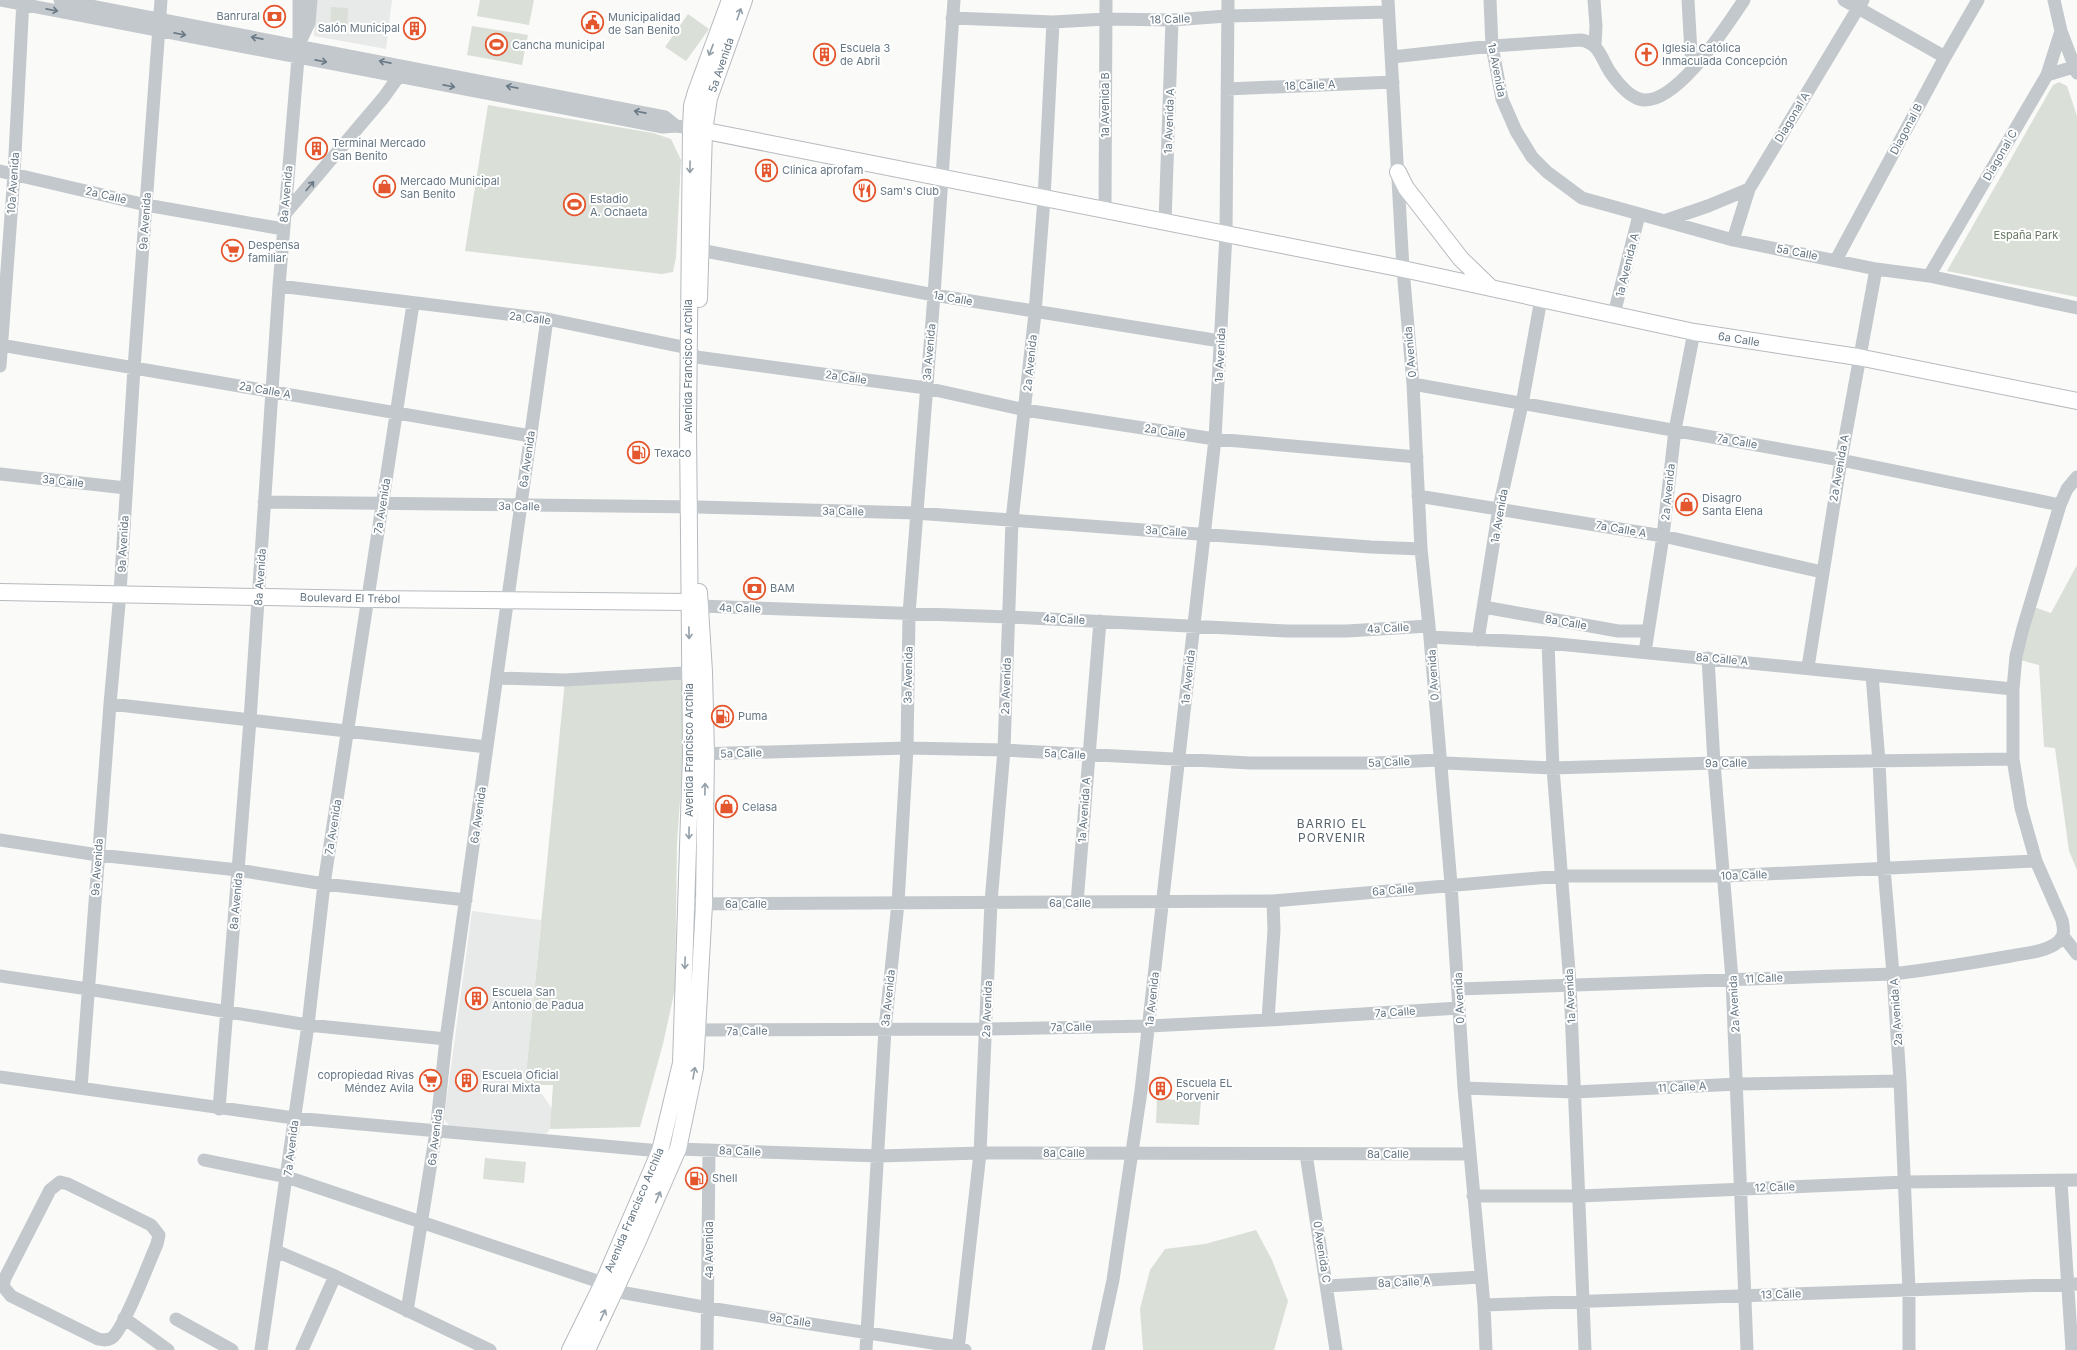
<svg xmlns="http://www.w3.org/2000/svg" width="2077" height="1350" font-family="Inter,sans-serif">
  <rect width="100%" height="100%" fill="#fafaf8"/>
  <!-- built -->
  <path fill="#e8e9e9" d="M316,0H392L386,49L314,36Z
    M472,911L541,920L525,1085H536L552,1109L550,1129L546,1134L451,1128L444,1119Z"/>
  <!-- green -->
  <path fill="#dadfd7" d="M480,0H534L529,25L477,16Z
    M331,7L348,8L347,29L330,28Z
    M688,14L709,29L686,61L665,47Z
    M472,26L528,35L522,65L467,55Z
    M2059,82L2067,86L2077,116V297L1947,271L2053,85Z
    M488,105L653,133L671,139L681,160L676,257L673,272L662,274L465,251Z
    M2077,565V870L2069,851L2055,748L2044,747L2039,665L2020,660L2034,607L2051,613Z
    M689,672L677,843L675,989L663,1044L640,1127L550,1129L553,1085H525L565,680Z
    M1157,1099L1201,1101L1199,1125L1156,1123Z
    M485,1158L526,1162L524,1183L483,1179Z
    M1256,1230L1272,1260L1288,1301L1274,1350H1143L1140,1309L1150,1270L1165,1249L1205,1244Z"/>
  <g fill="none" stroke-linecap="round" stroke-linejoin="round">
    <defs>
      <path id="major" d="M691,128L1403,269L1694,332L1858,357L2077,401
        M1398,172L1406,188L1461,259L1491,288
        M699,299L704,131L709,98L744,0
        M0,592L366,599L688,602L698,606
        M570,1350L603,1283L660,1151L681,1063L691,755L688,426L691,128L692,106L696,92L730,0
        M587,1350L637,1243L678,1149L695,1068L704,904L706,754L704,672L699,592"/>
    </defs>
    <!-- major casing -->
    <use href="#major" stroke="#b5babe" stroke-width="18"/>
    <!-- minor -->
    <path stroke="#c3c8cc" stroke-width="13" d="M0,0L663,127L676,126L691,128
      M60,0L665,117L676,126
      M1388,0L1403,269L1413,384L1421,549L1429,626L1451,884L1464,1088L1484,1305L1486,1350
      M1490,0L1492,46L1502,99L1516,131L1532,157L1547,172L1582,198L1733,240L1876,269L1929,276L2077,308
      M1594,0L1596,26L1595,45
      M1688,0L1692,70
      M1844,0L1945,57
      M2054,0L2061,31L2077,73
      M952,18L1053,22L1106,19L1172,20L1227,16L1388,12
      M299,44L309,23L311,0
      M1392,57L1492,46L1581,40C1599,43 1601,58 1610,72C1617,82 1627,95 1639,99C1674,110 1727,25 1744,0
      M2047,75L2077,66
      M1227,89L1393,82
      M0,171L146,205L283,229
      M1105,211L1106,0
      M284,215L384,97L399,76
      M1664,221L1708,206L1749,189
      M1165,222L1172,20
      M1733,240L1749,189L1863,0
      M692,246L700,250L934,295L1220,341
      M1836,260L1945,57L1978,0
      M1929,276L2047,75L2061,31
      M279,286L547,319L688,348L696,357L926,388L1025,410L1215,439L1417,457
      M1614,314L1639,215
      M0,345L531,436
      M0,366L14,174L23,0
      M1413,384L1841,460L2060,505
      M0,474L126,488
      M1418,496L1663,536L1822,572
      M264,502L697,507L916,513L1371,547L1421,549
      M699,606L1009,617L1287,631H1347L1429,626
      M1484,607L1618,631H1648
      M1430,637L1548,643L2013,689
      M1478,640L1499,508L1522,404L1541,299
      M1548,643L1553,768L1570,984L1585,1350
      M1645,652L1663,536L1675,430L1694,332
      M1708,658L1714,763L1732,979L1747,1350
      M1808,667L1841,460L1876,269
      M1872,675L1879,762L1884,868L1893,974L1900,1081L1909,1290V1350
      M497,678L565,680L700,672
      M110,704L487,747
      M697,754L907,748L1004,750L1250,763H1375L1439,760L1446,763L1553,768L1714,763L2013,759
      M0,840L98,855L238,870L324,884L466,900
      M1077,903L1100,621
      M687,904L1273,901L1561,876H1725L2036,861
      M2063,936L2077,954
      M0,976L88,989L308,1025L446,1039
      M1459,989L1893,974C1933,969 1972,963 2011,956C2025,953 2046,952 2058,942C2065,936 2064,929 2062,920L2036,861L2021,808L2013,759V689L2016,656L2023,628L2060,505L2067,489L2077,477
      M1268,1020L1274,930L1273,901
      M687,1030L987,1029L1149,1026L1268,1020L1459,1008
      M0,1077L294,1118L660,1151L678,1149L879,1156L980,1153L1469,1154
      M81,1088L110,704L120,593L134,368L161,0
      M1464,1088L1575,1092L1738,1084L1900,1081
      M219,1109L250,720L279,286L299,46V0
      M1306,1154L1336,1350
      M204,1160L287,1177L603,1283L614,1291L709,1308L958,1347L965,1350
      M60,1182L68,1184L151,1225L159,1235L157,1244C149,1262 125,1326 113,1337C108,1341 103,1340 98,1339L11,1296L3,1286L5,1278L50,1190Z
      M2061,1182L2072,1350
      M1473,1196H1580L1905,1182L2077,1180
      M276,1251L335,1276L490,1350
      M1327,1286L1481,1277
      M1484,1305L2077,1284
      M407,1311L436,1132L446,1039L547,319
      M124,1318L168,1350
      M176,1319L232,1350
      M261,1350L308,1025L324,884L413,304
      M302,1350L335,1276
      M707,1350L709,1150
      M866,1350L885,1029L898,903L907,748L909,614L934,295L954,0
      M958,1350L980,1153L991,902L1004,750L1012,520L1035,313L1044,199L1053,22
      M1098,1350L1113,1280L1141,1091L1215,439L1226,234L1228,0"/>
    <!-- major -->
    <use href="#major" stroke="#fff" stroke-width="16"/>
  </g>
  <!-- one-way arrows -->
  <defs><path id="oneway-shaft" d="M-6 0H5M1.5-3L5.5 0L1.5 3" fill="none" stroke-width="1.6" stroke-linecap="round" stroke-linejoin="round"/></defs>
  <g stroke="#6a7a87">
    <use href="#oneway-shaft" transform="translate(52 10) rotate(11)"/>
    <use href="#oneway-shaft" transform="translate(180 34) rotate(11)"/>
    <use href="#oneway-shaft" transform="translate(257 38) rotate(-169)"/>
    <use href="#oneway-shaft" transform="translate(321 61) rotate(11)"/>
    <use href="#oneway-shaft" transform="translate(385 62) rotate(-169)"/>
    <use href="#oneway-shaft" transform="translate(449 86) rotate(11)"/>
    <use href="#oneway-shaft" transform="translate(512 87) rotate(-169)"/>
    <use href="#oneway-shaft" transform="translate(640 112) rotate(-169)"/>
    <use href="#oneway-shaft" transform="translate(310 186) rotate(-50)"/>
  </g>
  <g stroke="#939fa8">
    <use href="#oneway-shaft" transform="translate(739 14) rotate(-71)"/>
    <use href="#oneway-shaft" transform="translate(711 50) rotate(111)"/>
    <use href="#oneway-shaft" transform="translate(690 167) rotate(91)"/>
    <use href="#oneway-shaft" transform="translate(689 633) rotate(89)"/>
    <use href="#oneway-shaft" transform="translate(705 789) rotate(-89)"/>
    <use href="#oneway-shaft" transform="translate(689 833) rotate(91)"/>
    <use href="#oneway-shaft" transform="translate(685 963) rotate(92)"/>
    <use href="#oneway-shaft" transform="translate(694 1073) rotate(-80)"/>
    <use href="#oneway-shaft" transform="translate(658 1197) rotate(-67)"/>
    <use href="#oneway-shaft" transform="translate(603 1315) rotate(-65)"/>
  </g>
  <!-- icons -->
  <defs>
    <symbol id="bank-ring" viewBox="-11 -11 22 22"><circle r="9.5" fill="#fff" stroke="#e4572e" stroke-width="1.5"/><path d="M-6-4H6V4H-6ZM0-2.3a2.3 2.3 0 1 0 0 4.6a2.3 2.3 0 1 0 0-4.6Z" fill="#e4572e"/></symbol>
    <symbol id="civic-ring" viewBox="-11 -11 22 22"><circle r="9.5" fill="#fff" stroke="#e4572e" stroke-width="1.5"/><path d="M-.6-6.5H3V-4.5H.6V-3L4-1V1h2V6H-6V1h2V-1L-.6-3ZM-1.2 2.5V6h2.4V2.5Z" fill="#e4572e"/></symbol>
    <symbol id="building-ring" viewBox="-11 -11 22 22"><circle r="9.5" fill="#fff" stroke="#e4572e" stroke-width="1.5"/><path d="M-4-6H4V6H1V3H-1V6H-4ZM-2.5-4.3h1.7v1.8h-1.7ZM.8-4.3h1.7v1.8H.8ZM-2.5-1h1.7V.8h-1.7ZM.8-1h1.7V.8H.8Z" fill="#e4572e"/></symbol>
    <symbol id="stadium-ring" viewBox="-11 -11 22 22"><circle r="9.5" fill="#fff" stroke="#e4572e" stroke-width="1.5"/><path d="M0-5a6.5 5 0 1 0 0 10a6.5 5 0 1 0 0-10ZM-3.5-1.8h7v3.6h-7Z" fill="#e4572e"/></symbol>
    <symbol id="church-ring" viewBox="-11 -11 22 22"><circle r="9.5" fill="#fff" stroke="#e4572e" stroke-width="1.5"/><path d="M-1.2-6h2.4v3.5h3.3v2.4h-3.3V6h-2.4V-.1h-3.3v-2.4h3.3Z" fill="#e4572e"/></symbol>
    <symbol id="shop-ring" viewBox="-11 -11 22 22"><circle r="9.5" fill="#fff" stroke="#e4572e" stroke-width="1.5"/><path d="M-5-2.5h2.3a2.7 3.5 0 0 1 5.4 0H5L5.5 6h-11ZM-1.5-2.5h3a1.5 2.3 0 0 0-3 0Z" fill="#e4572e"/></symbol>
    <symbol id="restaurant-ring" viewBox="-11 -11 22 22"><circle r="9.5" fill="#fff" stroke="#e4572e" stroke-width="1.5"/><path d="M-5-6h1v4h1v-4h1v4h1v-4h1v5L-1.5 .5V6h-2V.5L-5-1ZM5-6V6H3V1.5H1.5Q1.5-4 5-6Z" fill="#e4572e"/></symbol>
    <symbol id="supermarket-ring" viewBox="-11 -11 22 22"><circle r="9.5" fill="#fff" stroke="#e4572e" stroke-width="1.5"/><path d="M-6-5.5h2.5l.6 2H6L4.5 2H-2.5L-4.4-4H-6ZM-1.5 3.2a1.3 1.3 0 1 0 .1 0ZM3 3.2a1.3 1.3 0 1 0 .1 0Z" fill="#e4572e"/></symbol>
    <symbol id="fuel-ring" viewBox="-11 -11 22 22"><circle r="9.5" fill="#fff" stroke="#e4572e" stroke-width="1.5"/><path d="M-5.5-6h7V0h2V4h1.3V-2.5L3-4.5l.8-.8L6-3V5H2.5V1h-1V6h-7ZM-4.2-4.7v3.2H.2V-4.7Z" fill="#e4572e"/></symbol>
  </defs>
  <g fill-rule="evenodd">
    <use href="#bank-ring" x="262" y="4" width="25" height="25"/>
    <use href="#civic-ring" x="580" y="10" width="25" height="25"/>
    <use href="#building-ring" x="402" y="16" width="25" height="25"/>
    <use href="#stadium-ring" x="484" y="32" width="25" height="25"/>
    <use href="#building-ring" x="812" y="42" width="25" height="25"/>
    <use href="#church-ring" x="1634" y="42" width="25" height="25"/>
    <use href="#building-ring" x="304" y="136" width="25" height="25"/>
    <use href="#building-ring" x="754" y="158" width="25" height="25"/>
    <use href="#shop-ring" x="372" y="174" width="25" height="25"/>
    <use href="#restaurant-ring" x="852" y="178" width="25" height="25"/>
    <use href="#stadium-ring" x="562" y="192" width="25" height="25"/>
    <use href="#supermarket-ring" x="220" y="238" width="25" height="25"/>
    <use href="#fuel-ring" x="626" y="440" width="25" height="25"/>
    <use href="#shop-ring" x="1674" y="492" width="25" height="25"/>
    <use href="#bank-ring" x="742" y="576" width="25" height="25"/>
    <use href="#fuel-ring" x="710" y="704" width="25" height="25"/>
    <use href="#shop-ring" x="714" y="794" width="25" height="25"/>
    <use href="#building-ring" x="464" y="986" width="25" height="25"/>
    <use href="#supermarket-ring" x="418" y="1068" width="25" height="25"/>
    <use href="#building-ring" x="454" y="1068" width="25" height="25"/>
    <use href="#building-ring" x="1148" y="1076" width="25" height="25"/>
    <use href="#fuel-ring" x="684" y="1166" width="25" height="25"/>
  </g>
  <g text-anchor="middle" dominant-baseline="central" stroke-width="4" stroke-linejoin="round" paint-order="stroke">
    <!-- poi labels -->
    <g font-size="11" fill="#657683" stroke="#fff" text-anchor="start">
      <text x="260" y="16" text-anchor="end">Banrural</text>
      <text x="608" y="17">Municipalidad<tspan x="608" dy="13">de San Benito</tspan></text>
      <text x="400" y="28" text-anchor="end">Salón Municipal</text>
      <text x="512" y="45">Cancha municipal</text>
      <text x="840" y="48">Escuela 3<tspan x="840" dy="13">de Abril</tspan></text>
      <text x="1662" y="48">Iglesia Católica<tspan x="1662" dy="13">Inmaculada Concepción</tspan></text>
      <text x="332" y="143">Terminal Mercado<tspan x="332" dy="13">San Benito</tspan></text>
      <text x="782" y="170">Clinica aprofam</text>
      <text x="400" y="181">Mercado Municipal<tspan x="400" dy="13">San Benito</tspan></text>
      <text x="880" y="191">Sam's Club</text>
      <text x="590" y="199">Estadio<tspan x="590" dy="13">A. Ochaeta</tspan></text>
      <text x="248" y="245">Despensa<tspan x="248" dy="13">familiar</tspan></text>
      <text x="654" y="453">Texaco</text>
      <text x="1702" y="498">Disagro<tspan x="1702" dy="13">Santa Elena</tspan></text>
      <text x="770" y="588">BAM</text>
      <text x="738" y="716">Puma</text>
      <text x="742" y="807">Celasa</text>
      <text x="492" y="992">Escuela San<tspan x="492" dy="13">Antonio de Padua</tspan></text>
      <text x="414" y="1075" text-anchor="end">copropiedad Rivas<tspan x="414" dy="13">Méndez Avila</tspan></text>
      <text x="482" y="1075">Escuela Oficial<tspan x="482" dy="13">Rural Mixta</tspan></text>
      <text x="1176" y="1083">Escuela EL<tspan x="1176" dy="13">Porvenir</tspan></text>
      <text x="712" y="1178">Shell</text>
    </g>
    <!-- street labels -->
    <g font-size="11" fill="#657683" stroke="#fff">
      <text transform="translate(1170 19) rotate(-2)">18 Calle</text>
      <text transform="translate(721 65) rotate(-71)">5a Avenida</text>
      <text transform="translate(1497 70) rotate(79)">1a Avenida</text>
      <text transform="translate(1310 85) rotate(-2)">18 Calle A</text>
      <text transform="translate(1105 105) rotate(-90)">1a Avenida B</text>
      <text transform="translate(1792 117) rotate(-59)">Diagonal A</text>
      <text transform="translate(1169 121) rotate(-88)">1a Avenida A</text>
      <text transform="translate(1906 129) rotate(-62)">Diagonal B</text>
      <text transform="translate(2000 155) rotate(-60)">Diagonal C</text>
      <text transform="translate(13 183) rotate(-86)">10a Avenida</text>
      <text transform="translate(286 194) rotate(-85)">8a Avenida</text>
      <text transform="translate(106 195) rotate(13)">2a Calle</text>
      <text transform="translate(145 221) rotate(-86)">9a Avenida</text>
      <text transform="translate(1797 252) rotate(11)">5a Calle</text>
      <text transform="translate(1627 265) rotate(-76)">1a Avenida A</text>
      <text transform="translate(953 298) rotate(10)">1a Calle</text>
      <text transform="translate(530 318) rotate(7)">2a Calle</text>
      <text transform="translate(1739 339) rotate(9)">6a Calle</text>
      <text transform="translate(929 352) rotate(-85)">3a Avenida</text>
      <text transform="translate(1410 352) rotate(-95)">0 Avenida</text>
      <text transform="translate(1220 355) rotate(-87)">1a Avenida</text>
      <text transform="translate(1030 363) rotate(-84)">2a Avenida</text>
      <text transform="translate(688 366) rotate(-90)">Avenida Francisco Archila</text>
      <text transform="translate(846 377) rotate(8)">2a Calle</text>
      <text transform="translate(265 390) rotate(10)">2a Calle A</text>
      <text transform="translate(1165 431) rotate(9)">2a Calle</text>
      <text transform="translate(1737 441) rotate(10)">7a Calle</text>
      <text transform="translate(527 459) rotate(-82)">6a Avenida</text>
      <text transform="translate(1839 468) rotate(-80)">2a Avenida A</text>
      <text transform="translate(63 481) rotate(6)">3a Calle</text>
      <text transform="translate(1668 492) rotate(-84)">2a Avenida</text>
      <text transform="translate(382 506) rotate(-81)">7a Avenida</text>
      <text transform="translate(519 506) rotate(1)">3a Calle</text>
      <text transform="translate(843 511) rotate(1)">3a Calle</text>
      <text transform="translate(1499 516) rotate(-80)">1a Avenida</text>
      <text transform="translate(1621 529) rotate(10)">7a Calle A</text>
      <text transform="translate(1166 531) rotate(4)">3a Calle</text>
      <text transform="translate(123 544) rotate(-87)">9a Avenida</text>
      <text transform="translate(260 577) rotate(-86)">8a Avenida</text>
      <text transform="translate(350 598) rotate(1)">Boulevard El Trébol</text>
      <text transform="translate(740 608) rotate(2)">4a Calle</text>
      <text transform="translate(1064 619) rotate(3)">4a Calle</text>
      <text transform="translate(1566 622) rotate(10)">8a Calle</text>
      <text transform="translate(1388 628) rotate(-3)">4a Calle</text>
      <text transform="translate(1722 659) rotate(5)">8a Calle A</text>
      <text transform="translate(908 675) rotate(-89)">3a Avenida</text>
      <text transform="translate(1433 675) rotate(-94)">0 Avenida</text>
      <text transform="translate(1188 677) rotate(-84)">1a Avenida</text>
      <text transform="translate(1006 686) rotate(-88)">2a Avenida</text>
      <text transform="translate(689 750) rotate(-90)">Avenida Francisco Archila</text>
      <text transform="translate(741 753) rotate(-2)">5a Calle</text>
      <text transform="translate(1065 754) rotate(3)">5a Calle</text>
      <text transform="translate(1389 762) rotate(-3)">5a Calle</text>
      <text transform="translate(1726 763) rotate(-1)">9a Calle</text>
      <text transform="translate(1084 810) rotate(-86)">1a Avenida A</text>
      <text transform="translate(478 815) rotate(-82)">6a Avenida</text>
      <text transform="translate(333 827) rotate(-81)">7a Avenida</text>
      <text transform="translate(97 867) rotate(-86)">9a Avenida</text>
      <text transform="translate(1744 875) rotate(-2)">10a Calle</text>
      <text transform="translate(1393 890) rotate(-5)">6a Calle</text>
      <text transform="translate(236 901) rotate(-85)">8a Avenida</text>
      <text x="1070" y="903">6a Calle</text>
      <text x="746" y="904">6a Calle</text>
      <text transform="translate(1764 978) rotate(-2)">11 Calle</text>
      <text transform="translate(1570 996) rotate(-93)">1a Avenida</text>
      <text transform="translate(888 998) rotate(-84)">3a Avenida</text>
      <text transform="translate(1459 998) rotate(-93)">0 Avenida</text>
      <text transform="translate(1152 999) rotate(-84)">1a Avenida</text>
      <text transform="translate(1734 1004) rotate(-93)">2a Avenida</text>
      <text transform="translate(987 1009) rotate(-88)">2a Avenida</text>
      <text transform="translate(1395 1012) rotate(-4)">7a Calle</text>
      <text transform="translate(1896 1012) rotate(-94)">2a Avenida A</text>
      <text transform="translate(1071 1027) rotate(-1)">7a Calle</text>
      <text transform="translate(747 1031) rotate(-1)">7a Calle</text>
      <text transform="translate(1682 1087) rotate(-3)">11 Calle A</text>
      <text transform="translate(435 1137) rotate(-83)">6a Avenida</text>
      <text transform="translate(291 1148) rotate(-83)">7a Avenida</text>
      <text transform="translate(740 1151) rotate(2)">8a Calle</text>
      <text x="1064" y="1153">8a Calle</text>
      <text x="1388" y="1154">8a Calle</text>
      <text transform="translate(1775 1187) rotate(-2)">12 Calle</text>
      <text transform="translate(634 1210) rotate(-67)">Avenida Francisco Archila</text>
      <text transform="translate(709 1250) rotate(-90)">4a Avenida</text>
      <text transform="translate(1322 1252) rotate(81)">0 Avenida C</text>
      <text transform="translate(1404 1282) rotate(-3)">8a Calle A</text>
      <text transform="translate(1781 1294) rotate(-2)">13 Calle</text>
      <text transform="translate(790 1320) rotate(8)">9a Calle</text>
    </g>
    <!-- park labels -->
    <g font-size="11" fill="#687a64" stroke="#fff">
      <text x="2026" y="235">España Park</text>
    </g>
    <!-- neighbourhood labels -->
    <g font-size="12" letter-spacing="1" fill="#57646e" stroke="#fff">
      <text x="1332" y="823">BARRIO EL<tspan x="1332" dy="14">PORVENIR</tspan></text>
    </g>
  </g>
</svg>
